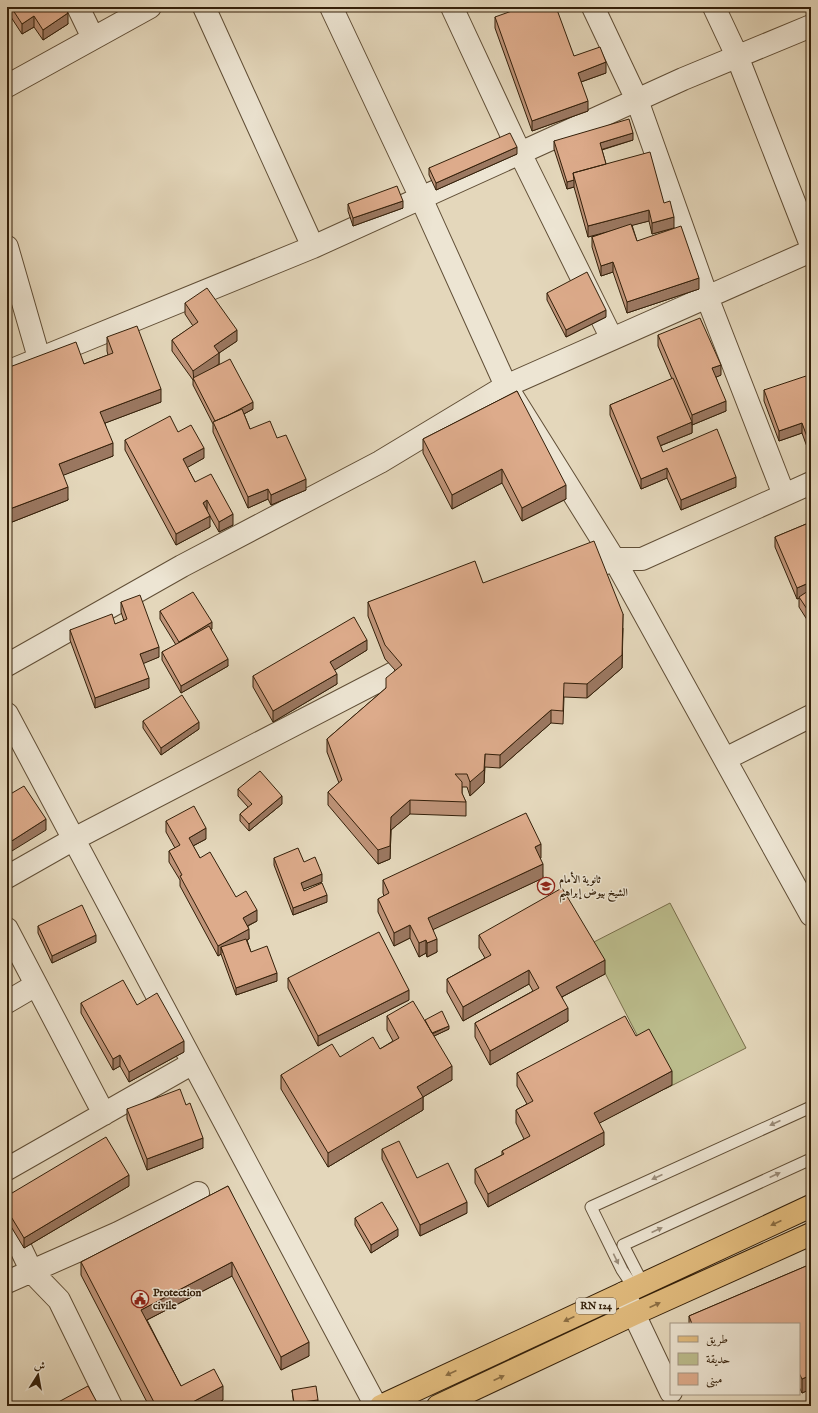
<svg xmlns="http://www.w3.org/2000/svg" width="818" height="1413" font-family="'IM FELL English',Amiri,serif">
  <rect width="100%" height="100%" fill="#e4d7bb"/>
  <filter id="stains"><feTurbulence type="fractalNoise" baseFrequency=".005" numOctaves="4"/><feColorMatrix values="0 0 0 0 .2 0 0 0 0 .09 0 0 0 0 .02 0 0 0 .5 -.17"/></filter>
  <radialGradient id="worn" r=".72"><stop offset=".6" stop-color="#630" stop-opacity="0"/><stop offset="1" stop-color="#630" stop-opacity=".3"/></radialGradient>
  <!-- green -->
  <path fill="#bbbc8c" stroke="#786e4b" d="M670,903L746,1048L665,1089L590,944Z"/>
  <g fill="none" stroke-linecap="round" stroke-linejoin="round">
    <defs>
      <path id="service" d="M643,1284L623,1245L811,1159
        M634,1288L622,1270L591,1207L811,1107"/>
      <path id="minor" d="M78,7L93,38
        M204,7L313,247
        M331,7L421,198L506,386L614,559L811,915
        M452,7L520,153L612,339
        M593,7L637,100L707,297L784,495
        M714,7L737,56L811,245
        M7,86L150,7
        M7,247L39,358
        M7,372L313,247L683,79L811,26
        M603,564L614,559H642L811,483
        M7,665L182,566L380,462L506,386L811,251
        M7,714L376,1406
        M725,759L811,716
        M7,877L74,839L413,663
        M7,929L104,1114
        M7,1002L36,985
        M7,1169L193,1063
        M7,1220L32,1272L59,1300L111,1406
        M7,1282L118,1233L198,1193"/>
      <path id="tertiary" d="M624,1293L671,1392"/>
      <path id="primary" d="M381,1406L811,1206
        M438,1406L634,1314L811,1234"/>
    </defs>
    <!-- service casing -->
    <use href="#service" stroke="#604e36" stroke-width="13"/>
    <!-- minor casing -->
    <use href="#minor" stroke="#604e36" stroke-width="24"/>
    <!-- tertiary casing -->
    <use href="#tertiary" stroke="#604e36" stroke-width="24"/>
    <!-- primary casing -->
    <use href="#primary" stroke="#34200a" stroke-width="24"/>
    <!-- service -->
    <use href="#service" stroke="#ede5d3" stroke-width="11"/>
    <!-- minor -->
    <use href="#minor" stroke="#ede5d3" stroke-width="22"/>
    <!-- tertiary -->
    <use href="#tertiary" stroke="#ede5d3" stroke-width="22"/>
    <!-- primary -->
    <use href="#primary" stroke="#e2bc7e" stroke-width="22"/>
  </g>
  <!-- wall -->
  <path fill="#be9378" stroke="#34200a" d="M7,7H63L68,24L43,40L34,27L22,34L7,11Z
    M495,17L574,56L606,73L581,82L588,111L532,131L495,28Z
    M633,140L602,150L606,164L664,203L674,228L652,234L649,221L632,225L637,241L699,289L627,313L613,272L601,276L592,247V237L607,232L588,237L574,187L567,189L554,149V141Z
    M517,154L436,190L429,175V168Z
    M348,204L403,208L353,226L348,211Z
    M547,293L606,317L566,337L547,300Z
    M185,303L237,341L219,353V364L212,368L253,409L244,414L250,429L277,438L306,490L271,505L268,499L248,508L213,432V424L193,385V380L172,351V340L193,326L185,314Z
    M658,335L721,375L716,377L726,411L692,425V433L660,446L663,452L736,487L681,510L667,478L641,489L610,415V405L672,379L658,346Z
    M107,337L161,402L105,423L113,456L63,475L68,500L7,524L84,364L108,355L107,351Z
    M811,382V458L802,433L779,441L764,401V390Z
    M517,391L566,499L522,521L502,483L452,509L423,453V439Z
    M178,432L204,458L187,467L195,482L233,525L219,532L207,511L210,527L176,545L125,450V440Z
    M811,498V510L807,506V503Z
    M811,522V626L799,607V598L797,599L775,547V537Z
    M483,583L623,628L622,668L587,698L564,697L563,724L551,723L500,768L485,767L484,783L470,796L467,787H462V794L466,802V816L410,814L391,830L390,859L378,864L328,805V792L339,783L327,752V739L386,688L395,670L385,659L368,616V602Z
    M121,602L159,657L143,663L149,688L95,708L70,640V630L115,624L124,621L121,612Z
    M160,611L212,629L211,630L228,666L181,693L162,660V652L176,645L160,619Z
    M367,650L334,670L337,684L273,722L253,687V676Z
    M143,721L199,729L161,755L143,728Z
    M238,789L282,804L249,831L240,821V814L248,807L238,796Z
    M166,821L206,839L193,846L200,858L257,921L248,926L249,939L247,940L251,952L277,981L236,995L221,954L218,956L180,886V880L169,862V851L175,848L166,832Z
    M274,858L304,862L322,882L303,889L304,891L327,902L293,915L274,865Z
    M540,858L543,878L433,929L437,952L427,957L426,953L419,957L410,938L394,946L378,912V899L384,896L383,893V880L541,858Z
    M38,926L96,942L52,963L38,933Z
    M479,935L605,974L562,997L568,1021L490,1065L475,1037V1023L533,991L529,984L463,1021L447,992V979L485,958L479,948Z
    M288,978L409,1000L318,1046L288,988Z
    M81,1003L137,1005L184,1052L129,1082L120,1066L113,1070L81,1013Z
    M387,1016L425,1021L449,1029L434,1036L452,1080L423,1097V1110L328,1167L281,1089V1075L340,1057L380,1049L393,1041L387,1030Z
    M636,1036L672,1085L599,1123L604,1145L488,1207L475,1183V1169L502,1155V1151L524,1139L516,1123V1110L527,1104L517,1086V1073Z
    M186,1105L203,1148L147,1170L127,1119V1109Z
    M382,1149L417,1178L467,1213L420,1236L382,1159Z
    M129,1186L24,1248L7,1220V1196Z
    M228,1186L309,1356L281,1370L232,1276L147,1320L181,1386L223,1400L211,1406H149L81,1275V1262Z
    M355,1218L398,1236L371,1253L355,1225Z
    M811,1264V1389L802,1393L799,1387V1324H689V1316Z
    M292,1390L318,1400V1404L294,1406Z"/>
  <!-- shaded-wall -->
  <path fill="#9b7861" stroke="#34200a" d="M68,13V24L43,40V30Z
    M34,16V27L22,34V24Z
    M606,62V73L578,83V73Z
    M588,101V111L532,131V121Z
    M633,133V140L600,150V143Z
    M517,147V154L436,190V183Z
    M574,180V187L567,189V182Z
    M403,201V208L353,226V218Z
    M649,210V221L588,237V226Z
    M674,217V228L652,234V223Z
    M613,262V272L601,276V266Z
    M699,278V289L627,313V302Z
    M606,310V317L566,337V330Z
    M237,330V341L219,353V364L194,381L193,371L214,346Z
    M721,365V375L712,379V368Z
    M161,389V402L100,425V412Z
    M726,401V411L692,425V415Z
    M253,402V409L216,429V422Z
    M692,422V433L657,447V437Z
    M802,423V433L779,441V431Z
    M113,443V456L59,477V464Z
    M204,448V458L183,470V459Z
    M667,468V478L641,489V479Z
    M502,469V483L452,509V495Z
    M736,477V487L681,510V500Z
    M306,479V490L271,505V495Z
    M566,485V499L522,521V508Z
    M68,487V500L7,524V510Z
    M268,489V499L248,508V497Z
    M207,500V511L203,503Z
    M233,514V525L219,532V522Z
    M210,516V527L176,545V534Z
    M811,582V593L797,599V588Z
    M623,614L622,668L587,698V684Z
    M212,622V629L179,649V642Z
    M367,640V650L330,673V662Z
    M159,647V657L140,665V654Z
    M228,659V666L181,693V686Z
    M337,674V684L273,722V711Z
    M149,678V688L95,708V698Z
    M551,710V723L500,768V755Z
    M199,722V729L161,755V748Z
    M485,754L484,783L470,796V782Z
    M282,796V804L249,831V824Z
    M410,800V814L391,830L390,859L378,864V850L391,817Z
    M46,819V830L7,854V844Z
    M206,828V839L189,848V838Z
    M541,844V858L535,860V847Z
    M543,864V878L428,932V918Z
    M322,874V882L301,890V883Z
    M327,895V902L293,915V908Z
    M257,910V921L243,928V918Z
    M410,925V938L394,946V933Z
    M249,929V939L223,953L221,947V954L218,956V946Z
    M96,935V942L52,963V956Z
    M437,939V952L427,957V943Z
    M426,940V953L419,957V943Z
    M605,960V974L556,1000V987Z
    M529,970V984L463,1021V1007Z
    M277,973V981L236,995V988Z
    M409,990V1000L318,1046V1036Z
    M568,1008V1021L490,1065V1051Z
    M449,1026V1029L432,1037V1034Z
    M184,1041V1052L129,1082V1072Z
    M120,1055V1066L113,1070V1059Z
    M452,1066V1080L423,1097V1110L328,1167V1153L417,1087Z
    M672,1071V1085L594,1126V1113Z
    M604,1132V1145L488,1207V1194Z
    M203,1138V1148L147,1170V1159Z
    M129,1175V1186L24,1248V1238Z
    M467,1202V1213L420,1236V1225Z
    M398,1229V1236L371,1253V1245Z
    M232,1262V1276L141,1323V1310Z
    M309,1342V1356L281,1370V1357Z
    M811,1375V1389L802,1393V1379Z
    M223,1386V1400L211,1406H185Z"/>
  <!-- building -->
  <path fill="#ddab8b" stroke="#34200a" d="M11,7H63L68,13L43,30L34,16L22,24Z
    M523,7H556L574,56L600,47L606,62L578,73L588,101L532,121L495,17Z
    M629,119L633,133L600,143L606,164L573,173L574,180L567,182L554,141Z
    M510,133L517,147L436,183L429,168Z
    M650,152L664,203L670,201L674,217L652,223L649,210L588,226L573,173Z
    M397,186L403,201L353,218L348,204Z
    M631,224L637,241L681,226L699,278L627,302L613,262L601,266L592,237Z
    M587,272L606,310L566,330L547,293Z
    M207,288L237,330L214,346L219,353L193,371L172,340L198,322L185,303Z
    M700,318L721,365L712,368L726,401L692,415L658,335Z
    M137,326L161,389L100,412L113,443L59,464L68,487L7,510V368L76,342L84,364L113,353L107,337Z
    M230,359L253,402L227,416L215,421L193,378Z
    M809,375L811,382V448L802,423L779,431L764,390Z
    M673,378L692,422L657,437L663,452L717,429L736,477L681,500L667,468L641,479L610,405Z
    M517,391L566,485L522,508L502,469L452,495L423,439Z
    M242,409L250,429L270,421L277,438L286,435L306,479L271,495L268,489L248,497L213,422Z
    M170,416L178,432L191,425L204,448L183,459L195,482L211,474L233,514L219,522L207,500L203,503L210,516L176,534L125,440Z
    M811,498V507L807,503Z
    M811,522V582L797,588L775,537Z
    M594,541L623,614L622,655L587,684L564,683L563,711L551,710L500,755L485,754L484,770L470,782L467,774H455L462,782V793L466,802L410,800L391,817L390,846L378,850L328,792L342,780L327,739L386,688V678L402,665L385,645L368,602L475,561L483,583Z
    M811,589V615L799,597Z
    M193,592L212,622L179,642L160,611Z
    M140,595L159,647L140,654L149,678L95,698L70,630L112,614L115,624L127,619L121,602Z
    M354,617L367,640L330,662L337,674L273,711L253,676Z
    M209,626L228,659L181,686L162,652Z
    M182,695L199,722L161,748L143,721Z
    M260,771L282,796L249,824L240,814L252,804L238,789Z
    M24,786L46,819L7,844V796Z
    M194,806L206,828L189,838L200,858L210,852L236,897L246,891L257,910L243,918L249,929L218,946L180,876L182,875L169,851L180,845L166,821Z
    M526,813L541,844L535,847L543,864L428,918L437,939L427,943L426,940L419,943L410,925L394,933L378,899L389,893L383,880Z
    M298,848L304,862L315,857L322,874L301,883L304,891L322,883L327,895L293,908L274,858Z
    M562,888L605,960L556,987L568,1008L490,1051L475,1023L539,988L529,970L463,1007L447,979L491,955L479,935Z
    M82,905L96,935L52,956L38,926Z
    M379,932L409,990L318,1036L288,978Z
    M246,939L251,952L267,946L277,973L236,988L221,947Z
    M123,980L137,1005L157,993L184,1041L129,1072L120,1055L113,1059L81,1003Z
    M413,1001L452,1066L417,1087L423,1097L328,1153L281,1075L332,1044L340,1057L373,1037L380,1049L399,1038L387,1016Z
    M442,1011L449,1026L432,1033L425,1020Z
    M625,1016L636,1036L649,1029L672,1071L594,1113L604,1132L488,1194L475,1169L504,1154L502,1151L530,1136L516,1110L533,1101L517,1073Z
    M180,1089L186,1105L190,1103L203,1138L147,1159L127,1109Z
    M106,1137L129,1175L24,1238L7,1210V1196Z
    M399,1141L417,1178L448,1163L467,1202L420,1225L382,1149Z
    M228,1186L309,1342L281,1357L232,1262L141,1310L181,1386L214,1369L223,1386L185,1406H156L81,1262Z
    M382,1202L398,1229L371,1245L355,1218Z
    M811,1264V1375L802,1379L799,1373V1324H692L689,1316Z
    M88,1386L99,1406H51Z
    M316,1386L318,1400L294,1403L292,1390Z"/>
  <!-- one-way arrows -->
  <defs><path id="oneway-solid" d="M-6-.8H1V-3.2L6.5 0L1 3.2V.8H-6Z"/></defs>
  <g fill="#9a8c79">
    <use href="#oneway-solid" transform="translate(775 1123) rotate(156)"/>
    <use href="#oneway-solid" transform="translate(775 1175) rotate(-25)"/>
    <use href="#oneway-solid" transform="translate(657 1177) rotate(156)"/>
    <use href="#oneway-solid" transform="translate(657 1230) rotate(-25)"/>
    <use href="#oneway-solid" transform="translate(616 1259) rotate(64)"/>
  </g>
  <g fill="#8b6e44">
    <use href="#oneway-solid" transform="translate(776 1223) rotate(155)"/>
    <use href="#oneway-solid" transform="translate(655 1305) rotate(-24)"/>
    <use href="#oneway-solid" transform="translate(569 1319) rotate(155)"/>
    <use href="#oneway-solid" transform="translate(451 1373) rotate(155)"/>
    <use href="#oneway-solid" transform="translate(499 1378) rotate(-25)"/>
  </g>
  <!-- icons -->
  <defs>
    <symbol id="school-ring" viewBox="-11 -11 22 22"><circle r="9.5" fill="#ede5d3" stroke="#8f2418" stroke-width="1.5"/><path d="M0-5L7-2L0 1L-7-2ZM-4 1L0 2.5L4 1V4Q0 6-4 4Z" fill="#8f2418"/></symbol>
    <symbol id="civic-ring" viewBox="-11 -11 22 22"><circle r="9.5" fill="#ede5d3" stroke="#8f2418" stroke-width="1.5"/><path d="M-.6-6.5H3V-4.5H.6V-3L4-1V1h2V6H-6V1h2V-1L-.6-3ZM-1.2 2.5V6h2.4V2.5Z" fill="#8f2418"/></symbol>
  </defs>
  <g fill-rule="evenodd">
    <use href="#school-ring" x="536" y="876" width="20" height="20"/>
    <use href="#civic-ring" x="130" y="1289" width="20" height="20"/>
  </g>
  <g text-anchor="middle" dominant-baseline="central" stroke-width="3" stroke-linejoin="round" paint-order="stroke">
    <!-- shield labels -->
    <rect fill="#ede5d3" stroke="#6c5b46" stroke-width="1" x="576" y="1298" width="40" height="16" rx="3"/>
    <g font-size="10" font-weight="bold" fill="#34200a">
      <text x="596" y="1306">RN 124</text>
    </g>
    <!-- poi labels -->
    <g font-size="11" font-weight="bold" fill="#34200a" stroke="#ede5d3" text-anchor="start">
      <text x="559" y="880">ثانوية الأمام<tspan x="559" dy="13">الشيخ بيوض إبراهيم</tspan></text>
      <text x="153" y="1293">Protection<tspan x="153" dy="13">civile</tspan></text>
    </g>
  </g>
  <!-- margin -->
  <rect width="818" height="1413" fill="none" stroke="#e4d7bb" stroke-width="24"/>
  <rect x="8" y="8" width="802" height="1397" fill="none" stroke="#34200a" stroke-width="2"/>
  <rect x="12" y="12" width="794" height="1389" fill="none" stroke="#34200a"/>
  <!-- legend -->
  <rect x="670" y="1323" width="130" height="72" fill="#ede5d3" stroke="#a39683"/>
  <rect x="678" y="1336" width="20" height="6" fill="#e2bc7e" stroke="#a39683"/>
  <text x="706" y="1343" font-size="12" fill="#34200a">طريق</text>
  <rect x="678" y="1353" width="20" height="12" fill="#bbbc8c" stroke="#a39683"/>
  <text x="706" y="1363" font-size="12" fill="#34200a">حديقة</text>
  <rect x="678" y="1373" width="20" height="12" fill="#ddab8b" stroke="#a39683"/>
  <text x="706" y="1383" font-size="12" fill="#34200a">مبنى</text>
  <!-- north arrow -->
  <g transform="translate(38 1375) rotate(11)" stroke="#ede5d3" stroke-width="3" paint-order="stroke">
  <path d="M0-3L7 15L0 10L-7 15Z" fill="#34200a"/>
  <text y="-6" font-size="11" font-weight="bold" text-anchor="middle" fill="#34200a">ش</text>
  </g>
  <rect width="100%" height="100%" filter="url(#stains)"/>
  <rect width="100%" height="100%" fill="url(#worn)"/>
</svg>
